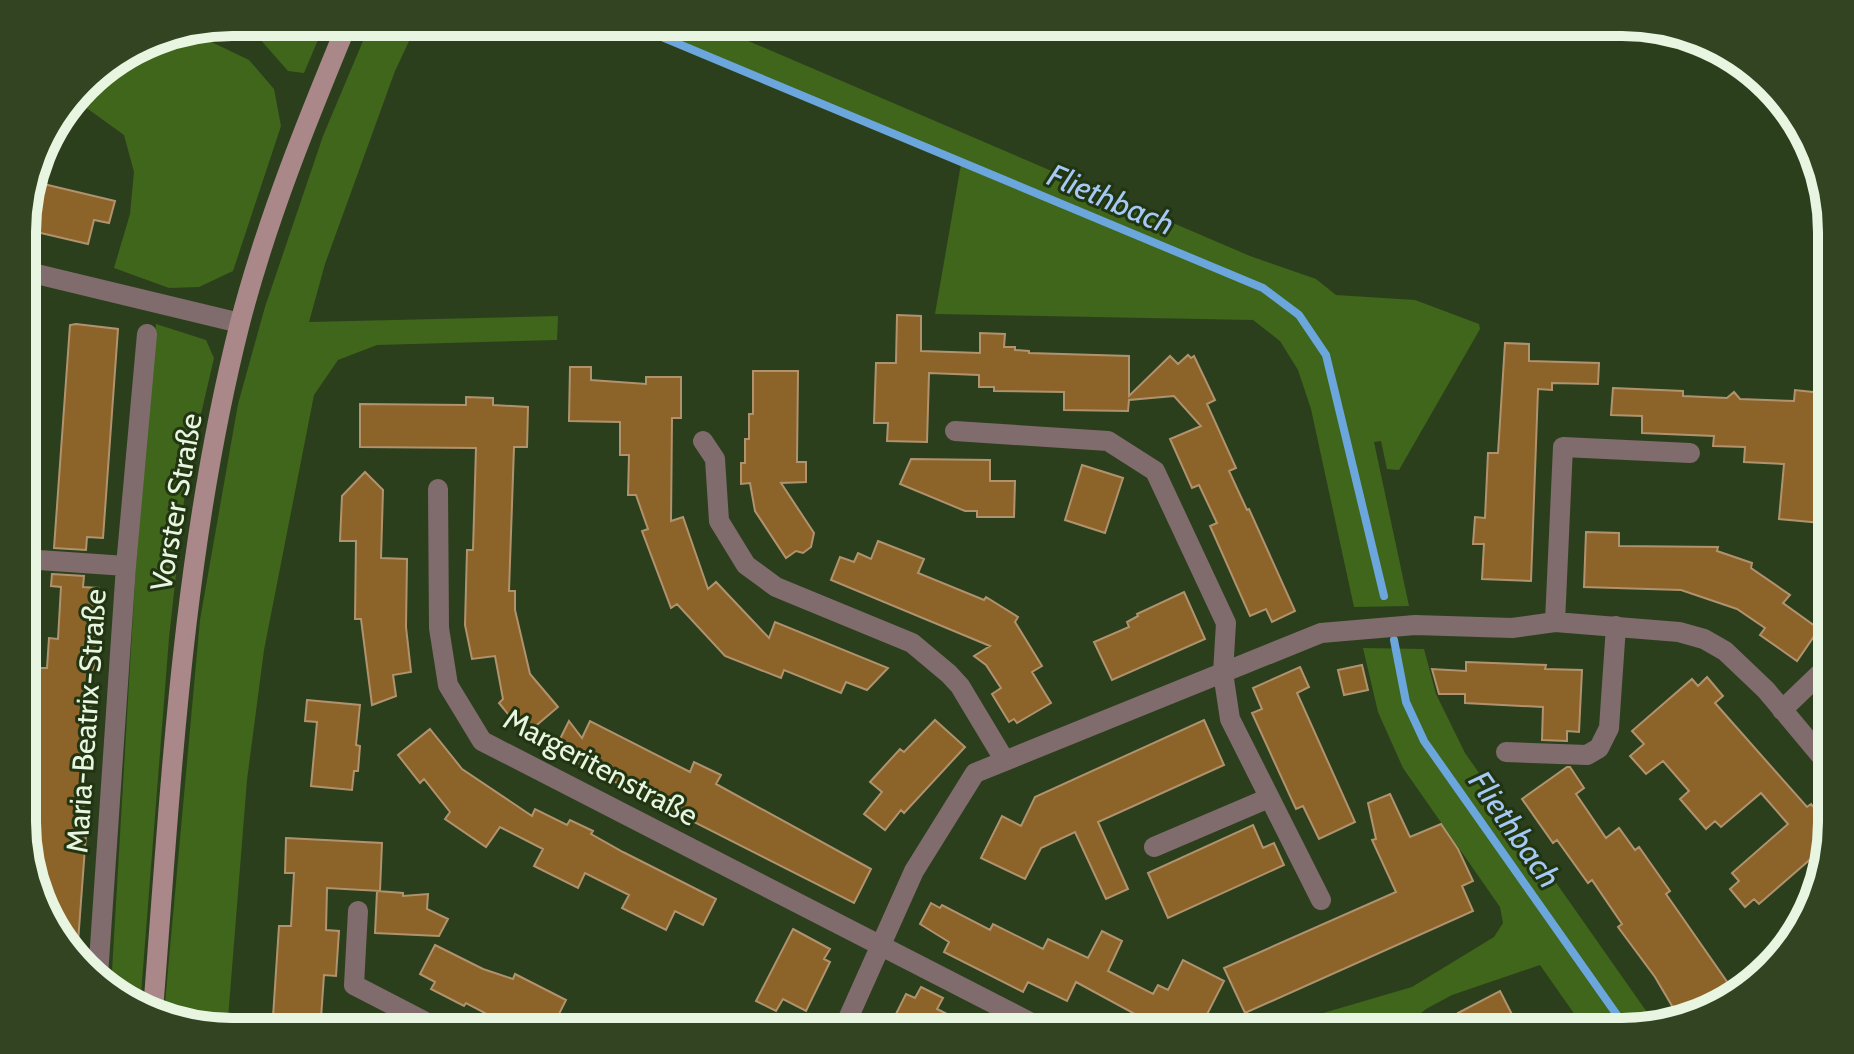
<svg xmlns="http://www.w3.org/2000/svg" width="1854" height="1054" font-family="Cabin,sans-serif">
  <rect width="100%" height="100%" fill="#2c3f1d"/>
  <!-- green -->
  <path fill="#3f661b" d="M254,22H320L323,28L304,73L288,71L252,30Z
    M371,22H418L395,71L325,264L309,322L558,316L557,340L377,345L338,360L314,395L264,650L247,780L227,1031L164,1014L200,620L238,404L265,307L323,136Z
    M622,22H704L1250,256L1316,279L1336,295L1415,300L1479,324L1480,329L1399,470L1387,469L1381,441L1374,442L1409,606L1354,607L1311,409L1298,370L1280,341L1253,320L935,314L961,164Z
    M194,30L199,36L249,60L274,89L281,126L233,271L199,287L169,288L114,268L130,214L134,172L124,135L74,99L93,75L152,38Z
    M156,324L206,340L214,358L187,474L169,638L140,1007L128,1004L111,988L136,564Z
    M1363,648L1424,649L1436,694L1465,753L1656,1025L1635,1032H1587L1540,965L1452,995L1426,1009L1399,1032H1285L1320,1014L1412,987L1494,937L1503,923L1500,907L1403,768L1378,712Z"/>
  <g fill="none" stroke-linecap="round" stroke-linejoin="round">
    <!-- stream -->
    <path stroke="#6ba6dc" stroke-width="8" d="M626,22L1263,288L1299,315L1326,355L1384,596
      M1394,640L1406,702L1424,741L1629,1032"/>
  </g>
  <!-- building -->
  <path fill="#8c6329" stroke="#b0936e" stroke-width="2" d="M31,181L115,201L109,223L94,220L88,244L28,230L34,206L24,203Z
    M897,315L921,316V351L980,353V333L1005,334L1004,347H1015V350L1029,351V353L1129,356V396L1170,356L1178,364L1188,355L1191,358L1194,356L1215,400L1207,404L1236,468L1229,471L1247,510L1249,509L1295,611L1272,622L1266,609L1250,616L1210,526L1217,523L1199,485L1192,488L1170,439L1201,426L1174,396L1129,400L1128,411L1064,410V392L994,391V387H979V375L929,373L927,442L887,441L888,423H874L876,363H896Z
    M76,324L118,329L103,538L87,537L86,550L54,548L70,325Z
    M1505,343L1529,344V361L1599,363L1598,384L1552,383V390L1538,389L1531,581L1482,579L1484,544H1473L1475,517L1485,518L1488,453H1498Z
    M570,367H591V380L646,384V377H681V418H672L671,521L683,517L708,589L716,582L769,638L775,622L888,668L867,690L846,682L841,693L784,670L781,678L725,656L677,604L671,608L642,531L648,529L636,495H628L629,455H620V422L569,421Z
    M753,371H798L797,462H806V482L781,483L814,533L811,547L803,553L796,551L786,558L755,511L750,483L741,484V463H745V439H749V414H753Z
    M1613,388L1683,391V396L1727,398L1734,392L1740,399L1794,401L1795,390L1822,393L1820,409L1832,410V524L1779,519L1784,464L1744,462L1745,447L1713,446L1714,436L1642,433V416L1611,415Z
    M466,397L493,398V405L528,407L527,447H514L509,591H515V610L530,674L558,707L525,735L499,703L503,699L495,656L472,659L465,625L467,550H473L476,448L360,447V404L466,405Z
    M911,459L990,460V481H1015L1014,517H977V511H965L900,484Z
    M1082,465L1123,478L1105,533L1065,520Z
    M365,472L383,490L381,558L407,559L406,627L411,672L393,675L396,696L372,705L361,619H355L356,541H340L342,496Z
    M1586,532L1619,533V546L1718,547L1717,551L1752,563L1751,568L1790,595L1783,603L1819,629L1797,661L1760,635L1765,628L1737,609L1681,590L1584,587Z
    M878,541L924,559L918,573L984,600L986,597L1018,617L1015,622L1042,666L1032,672L1051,703L1017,723L1014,719L1009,722L992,694L1001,688L986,665L974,656L990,646L831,580L840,557L854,562L858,553L871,559Z
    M52,574L84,576L83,587L99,588L82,834H86L78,942L61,941L57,938L24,849V799H29L35,722H33L36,668H47L49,638L58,639L61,587L51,586Z
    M1184,592L1205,639L1112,680L1094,642L1129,627L1127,622L1138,616L1137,614Z
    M1466,662L1546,665L1545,669L1582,670L1579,732L1567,731V741L1542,740L1543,707L1465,703V694H1439L1432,669L1466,671Z
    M1362,665L1368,690L1344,695L1338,670Z
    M1300,667L1309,687L1297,693L1355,822L1319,839L1303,806L1296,809L1252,713L1262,709L1253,688Z
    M1707,677L1723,696L1715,703L1807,807L1811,804L1832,828L1829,843L1759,904L1754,899L1745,907L1730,889L1739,881L1732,873L1788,824L1761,793L1721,827L1715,821L1706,829L1680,799L1689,791L1663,761L1646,774L1630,756L1644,744L1632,731L1692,679L1698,686Z
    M307,700L360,705L356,745L360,746L358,771H354L352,790L311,786L317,722L305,721Z
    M935,720L965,747L904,813L901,810L885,830L864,814L882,792L870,782L900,749L904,752Z
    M1204,720L1224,765L1098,822L1128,889L1106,899L1075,832L1041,848L1025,879L981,858L1002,816L1021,826L1035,797Z
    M569,721L582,738L590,721L690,772L694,762L721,775L716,784L871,869L854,903L554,751Z
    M430,729L462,769L532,816L535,809L567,825L570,820L593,831L591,834L623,852L716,899L703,925L675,911L666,930L622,908L629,895L585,873L578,888L534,866L543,849L500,827L486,847L445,819L450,812L424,779L420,783L398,755Z
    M1567,767H1570L1584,788L1576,794L1606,838L1619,828L1635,850L1639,847L1670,891L1666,894L1730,986L1722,991L1729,1001L1727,1004L1678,1016L1655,977L1618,927L1622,924L1592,880L1588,883L1557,840L1553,843L1522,799Z
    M1390,794L1410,837L1441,824L1458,849L1473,881L1462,886L1473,911L1245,1013L1224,968L1396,892L1372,840L1376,839L1368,803Z
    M1253,825L1263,848L1274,843L1284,865L1168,918L1148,873Z
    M286,838L382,843L380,891L327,888L326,930L339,931L336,976L324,975L320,1032H272L279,926H291L294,873H285Z
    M377,891L403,893V896L428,894L427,909L448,919L439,936L375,933Z
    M931,903L940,908L942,905L990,930L993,924L1043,949L1048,939L1088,958L1102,931L1122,941L1108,971L1153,994L1158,985L1168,990L1183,960L1224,981L1198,1032H1168L1076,982L1067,1001L1028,982L1023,992L944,952L949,942L920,924Z
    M793,929L830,949L824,959L830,962L806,1011L783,999L776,1011L756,1001Z
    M435,945L483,969L513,979L515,974L566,1000L550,1032H521L466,1003L464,1006L431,989L435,982L420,974Z
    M921,987L943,998L937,1009L949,1015L941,1032H887L906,994L915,998Z
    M1500,991L1521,1032H1467L1458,1013Z"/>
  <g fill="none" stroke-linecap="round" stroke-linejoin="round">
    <!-- street -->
    <path stroke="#816c6d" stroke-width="20" d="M24,271L240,323
      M955,431L1108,441L1155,471L1226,623L1223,673L1230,719L1321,900
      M703,441L715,459L719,521L746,565L776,587L912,643L949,674L960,686L1005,761
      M438,489L439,628L448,685L482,741L1049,1032
      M24,559L126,566
      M1555,622L1563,447L1690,453
      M1782,710L1832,662
      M1506,752L1587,755L1599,748L1609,728L1616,626
      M1154,847L1269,798
      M358,911L354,985L445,1032
      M98,976L126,566L147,334
      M842,1032L914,871L975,773L1321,633L1415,625L1512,628L1555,622L1679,632L1704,639L1725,651L1766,690L1832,769"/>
    <!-- secondary -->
    <path stroke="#aa888a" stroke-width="20" d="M153,1011C171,781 183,548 240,323C267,219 307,121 348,22"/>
  </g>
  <g text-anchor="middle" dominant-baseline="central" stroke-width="6" stroke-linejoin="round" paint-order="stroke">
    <!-- street labels -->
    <g font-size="30" fill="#e8f5e0" stroke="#223512">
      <text transform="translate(176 502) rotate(-80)">Vorster Straße</text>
      <text transform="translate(86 721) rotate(-86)">Maria-Beatrix-Straße</text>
      <text transform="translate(601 767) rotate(28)">Margeritenstraße</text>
    </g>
    <!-- water labels -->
    <g font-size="32" font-style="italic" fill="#a5c9f4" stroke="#223512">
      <text transform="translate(1111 199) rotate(23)">Fliethbach</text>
      <text transform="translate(1515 829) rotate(55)">Fliethbach</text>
    </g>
  </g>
  <!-- crop -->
  <path d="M0 0H1854V1054H0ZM232 36H1622A196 196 0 0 1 1818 232V822A196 196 0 0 1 1622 1018H232A196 196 0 0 1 36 822V232A196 196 0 0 1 232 36Z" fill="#324422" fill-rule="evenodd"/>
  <path fill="none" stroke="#e8f5e0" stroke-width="10" d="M232 36H1622A196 196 0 0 1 1818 232V822A196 196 0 0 1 1622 1018H232A196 196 0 0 1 36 822V232A196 196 0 0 1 232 36Z"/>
</svg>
